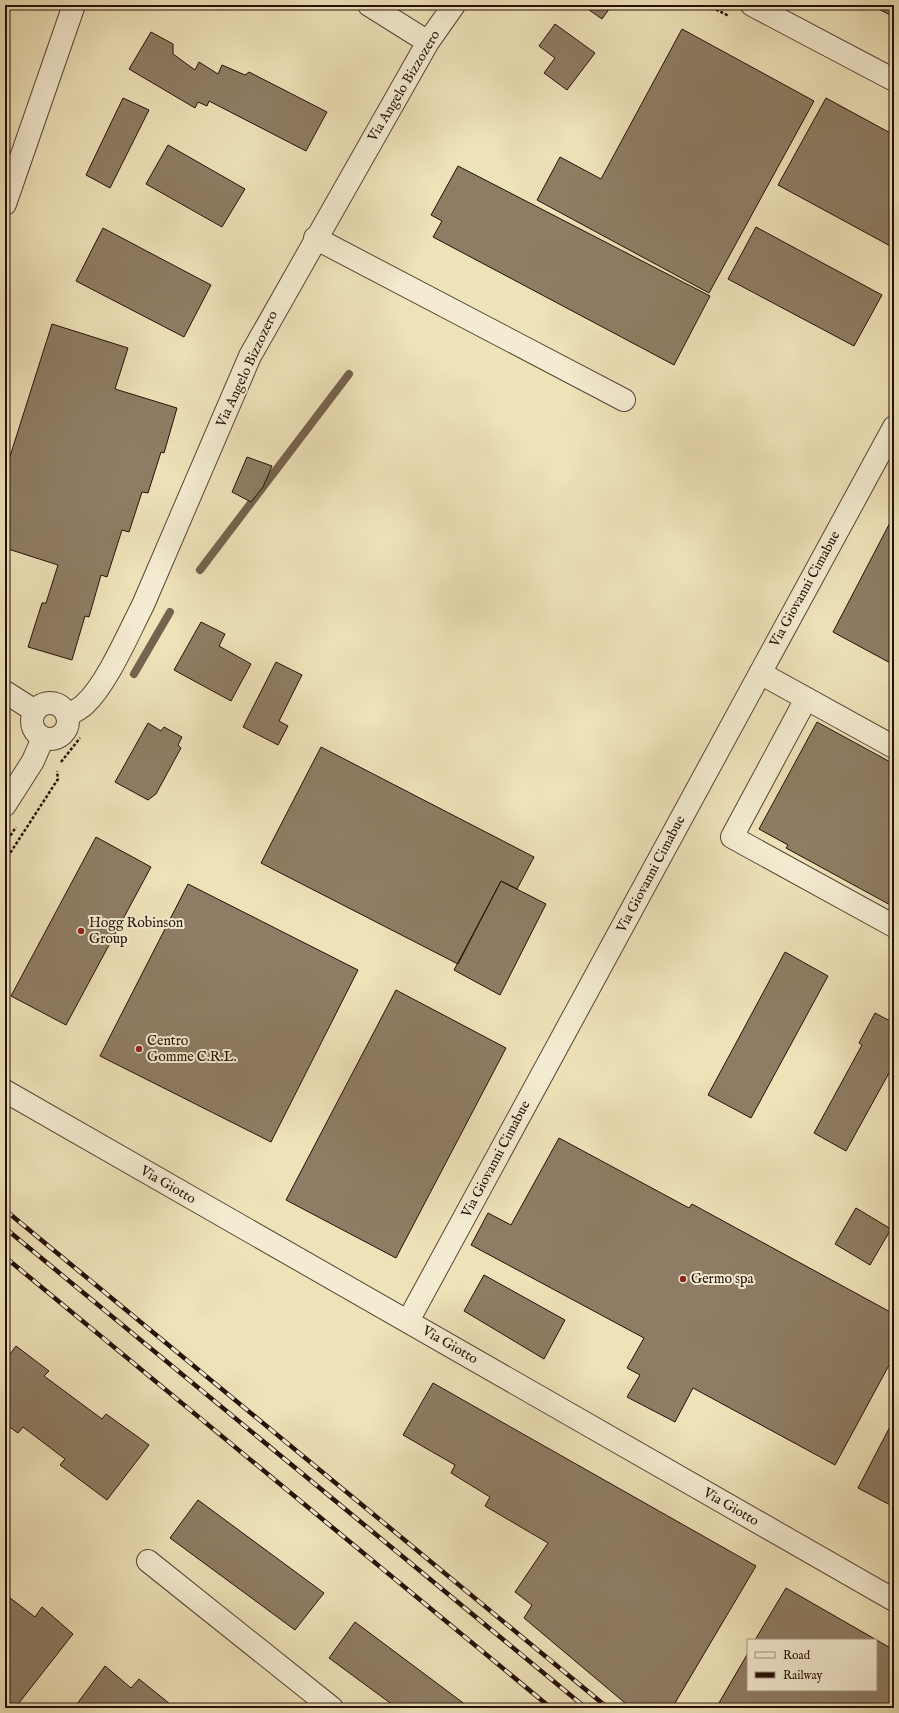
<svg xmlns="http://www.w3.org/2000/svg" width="899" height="1713" font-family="'IM FELL English',serif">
  <rect width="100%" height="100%" fill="#eee2b9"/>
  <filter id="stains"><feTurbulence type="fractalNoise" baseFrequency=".005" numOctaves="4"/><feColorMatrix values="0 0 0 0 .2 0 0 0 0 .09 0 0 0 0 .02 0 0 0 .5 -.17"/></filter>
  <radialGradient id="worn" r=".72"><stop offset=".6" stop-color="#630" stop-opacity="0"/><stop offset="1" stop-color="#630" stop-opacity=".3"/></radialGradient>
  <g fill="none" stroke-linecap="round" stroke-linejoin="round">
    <!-- stream -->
    <path stroke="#75634e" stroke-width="8" d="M200,570L349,374
      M134,674L170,612"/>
  </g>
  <!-- building -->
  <path fill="#8e7d64" stroke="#261008" d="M582,5H612L602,19Z
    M871,5H894V17Z
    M555,24L595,53L567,90L544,73L555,58L539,46Z
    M682,29L814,101L709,293L537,200L560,157L601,179Z
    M151,32L173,44V54L195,70L199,62L218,74L222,65L245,75L249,72L327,112L306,151L209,101L207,106L198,102L195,108L129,69Z
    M123,98L149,110L110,188L86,175Z
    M826,98L894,135V248L778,185Z
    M168,145L245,189L222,227L146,184Z
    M458,166L710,296L674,365L433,237L442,221L431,215Z
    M756,227L882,295L854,346L728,279Z
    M103,228L211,285L184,337L76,281Z
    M52,324L128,348L115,389L177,408L164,453L161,452L148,493L142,492L129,532L122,530L107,577L101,575L89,617L85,616L72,660L28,647L42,603H46L58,565L5,548V472Z
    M247,457L272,466L263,487L251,502L232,492Z
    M894,515V665L833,632Z
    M201,622L225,634L219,646L251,664L231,701L174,670Z
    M276,662L302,675L279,721L288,726L278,745L243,727Z
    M817,722L894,764V907L786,848L788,845L759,829Z
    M148,723L161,731L164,727L182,737L178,745L181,748L156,794L148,800L115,782Z
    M321,747L534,857L517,889L501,881L458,964L261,863Z
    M96,837L151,867L66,1025L11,996Z
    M501,881L546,904L500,995L454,970Z
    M188,884L358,970L271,1142L100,1056Z
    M785,952L828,976L751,1118L708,1095Z
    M396,990L506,1048L396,1258L286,1200Z
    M875,1013L894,1023V1064L846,1151L814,1133L862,1045L859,1043Z
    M559,1138L689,1208L692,1204L894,1314V1356L835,1465L693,1388L675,1422L627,1397L640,1375L627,1368L644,1338L471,1245L488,1213L511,1225Z
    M856,1208L891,1229L870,1265L835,1244Z
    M484,1275L565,1320L544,1359L464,1311Z
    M16,1346L49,1371L44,1376L102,1419L106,1414L149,1445L107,1500L60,1465L65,1459L23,1427L18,1433L5,1424V1361Z
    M433,1383L756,1566L672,1708H631L524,1618L532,1605L515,1592L548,1543L485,1506L490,1497L451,1473L455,1465L403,1435Z
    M894,1419V1507L858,1488Z
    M198,1500L324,1593L295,1630L170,1538Z
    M786,1588L894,1650V1708H716L748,1653V1690H876V1640H755Z
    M5,1594L35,1617L42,1607L73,1634L15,1708H5Z
    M355,1622L470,1708H397L329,1658Z
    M105,1666L131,1688L139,1679L175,1708H74Z"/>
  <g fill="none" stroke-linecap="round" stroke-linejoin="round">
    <defs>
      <path id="minor" d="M369,5L428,42
        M752,5L894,80
        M5,204L74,5
        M315,238L624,400
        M760,673L894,747
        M5,692L35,711
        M806,699L732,837L894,926
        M32 721a18 18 0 1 1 36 0a18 18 0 1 1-36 0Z
        M67,716C73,712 80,709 85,704C107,684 129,632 143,605L250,356L428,42L454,5
        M5,805L33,761L43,738
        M5,1091L894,1600
        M408,1321L894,427
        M148,1561L332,1708"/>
    </defs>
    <!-- minor casing -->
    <use href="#minor" stroke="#584434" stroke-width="24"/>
    <!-- path -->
    <path stroke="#261008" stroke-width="2.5" stroke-dasharray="3 2" stroke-linecap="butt" d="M707,5L729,16
      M61,762L80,738
      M5,844L16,827
      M5,861L58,779L57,771"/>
    <!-- minor -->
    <use href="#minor" stroke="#f4ecd2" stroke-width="22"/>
    <defs>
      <path id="rail" d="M5,1210L608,1708
        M5,1228L586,1708
        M5,1257L551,1708"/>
    </defs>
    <!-- rail casing -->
    <use href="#rail" stroke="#261008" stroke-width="4.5"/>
    <!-- rail -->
    <use href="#rail" stroke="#f4ecd2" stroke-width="3" stroke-dasharray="9" stroke-linecap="butt"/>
  </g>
  <!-- markers -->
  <g fill="#8f2418" stroke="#f4ecd2" stroke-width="1.5">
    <circle cx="81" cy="931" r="4"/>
    <circle cx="139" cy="1049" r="4"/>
    <circle cx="683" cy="1279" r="4"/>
  </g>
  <g text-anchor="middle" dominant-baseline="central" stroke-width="4" stroke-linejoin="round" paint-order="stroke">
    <!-- street labels -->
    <g font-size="14" fill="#261008" stroke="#f4ecd2">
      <text transform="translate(404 86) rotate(-59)">Via Angelo Bizzozero</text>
      <text transform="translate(247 369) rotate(-65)">Via Angelo Bizzozero</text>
      <text transform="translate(805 589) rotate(-61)">Via Giovanni Cimabue</text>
      <text transform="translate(651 874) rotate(-62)">Via Giovanni Cimabue</text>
      <text transform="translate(496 1159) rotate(-62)">Via Giovanni Cimabue</text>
      <text transform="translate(168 1185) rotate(30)">Via Giotto</text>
      <text transform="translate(450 1345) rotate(30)">Via Giotto</text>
      <text transform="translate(731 1507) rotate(30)">Via Giotto</text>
    </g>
    <!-- poi labels -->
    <g font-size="14" fill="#261008" stroke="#f4ecd2" text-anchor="start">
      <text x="89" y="923">Hogg Robinson<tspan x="89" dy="16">Group</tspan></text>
      <text x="147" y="1041">Centro<tspan x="147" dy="16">Gomme C.R.L.</tspan></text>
      <text x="691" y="1279">Germo spa</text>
    </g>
  </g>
  <!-- margin -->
  <rect width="899" height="1713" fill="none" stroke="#eee2b9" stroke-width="20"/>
  <rect x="6" y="6" width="887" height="1701" fill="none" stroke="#261008" stroke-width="2"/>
  <rect x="10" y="10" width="879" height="1693" fill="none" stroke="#261008"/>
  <!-- legend -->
  <rect x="747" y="1639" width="130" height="52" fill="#f4ecd2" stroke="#a29481"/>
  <rect x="755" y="1652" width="20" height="6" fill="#f4ecd2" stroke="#a29481"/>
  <text x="783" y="1659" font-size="12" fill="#261008">Road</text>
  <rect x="755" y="1672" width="20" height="6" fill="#261008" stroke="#a29481"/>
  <text x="783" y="1679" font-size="12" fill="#261008">Railway</text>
  <rect width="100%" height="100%" filter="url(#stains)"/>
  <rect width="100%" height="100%" fill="url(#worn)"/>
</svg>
